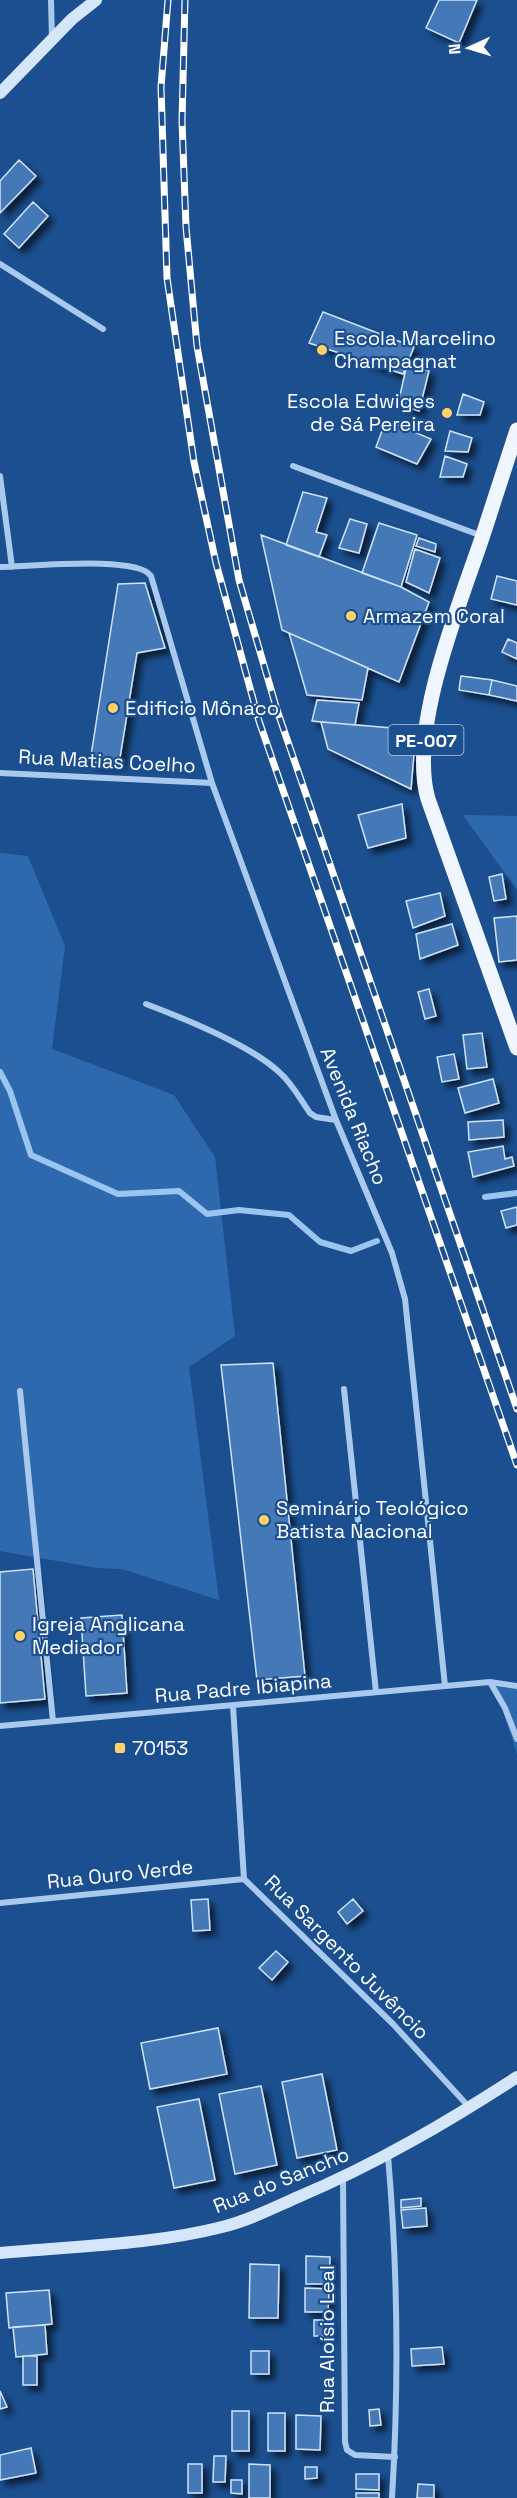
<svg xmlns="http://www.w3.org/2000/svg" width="517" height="2498" font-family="'Space Grotesk',sans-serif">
  <defs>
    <filter id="shadow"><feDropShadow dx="5.5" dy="5.5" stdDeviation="3" flood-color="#0009"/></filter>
  </defs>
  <rect width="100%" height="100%" fill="#1b4f8f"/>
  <!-- green -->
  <path fill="#2e69ad" d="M463,815L517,816V890Z
    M0,853L28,856L65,946L52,1049L174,1095L215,1157L235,1336L189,1367L219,1600L122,1569L97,1568L0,1551Z
    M493,1681L517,1684V1754Z"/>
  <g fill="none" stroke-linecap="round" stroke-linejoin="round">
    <!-- stream -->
    <path stroke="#9cc4f0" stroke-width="6" d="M0,1072L10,1091L31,1155L118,1194L179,1191L207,1214L239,1210L289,1215L320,1242L351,1251L377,1241
      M485,1197L517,1193"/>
  </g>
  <!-- building -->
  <path fill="#4478b7" stroke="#cfe3fa" stroke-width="1.5" filter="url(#shadow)" d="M439,0H477L459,43L426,28Z
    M19,160L36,176L0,213V181Z
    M33,202L48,216L19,248L4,234Z
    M323,312L414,347L403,374L309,343Z
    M407,364L429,371L419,411L398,404Z
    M463,394L484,402L480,415H457Z
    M386,420L431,439L417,464L376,447Z
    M450,431L472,438L468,452L445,451Z
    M445,456L467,464L463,477H440Z
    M303,492L327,498L316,532L327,535L319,557L286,545Z
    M350,519L367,524L359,553L339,548Z
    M379,523L417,535L401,587L362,573Z
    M261,535L401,587L429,602L399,682L282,630Z
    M419,538L436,544L435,552L416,546Z
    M415,549L440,558L429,593L406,582Z
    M497,576L517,581V605L491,599Z
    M145,583L165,648L137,653L119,764L90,762L118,584Z
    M289,633L368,668L362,700L307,695Z
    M508,639L517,643V659L502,652Z
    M461,676L492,680L489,695L459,690Z
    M492,680L517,686V701L489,695Z
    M317,700L359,703L355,725L312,721Z
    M321,722L416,730L411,789L328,749Z
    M402,804L406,838L368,848L358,815Z
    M502,874L506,899L494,901L489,877Z
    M440,893L445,916L413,928L406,901Z
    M517,916V960L499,962L494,918Z
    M452,924L458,945L420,959L416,934Z
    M429,989L436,1016L425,1019L418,992Z
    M482,1033L487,1067L467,1069L463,1035Z
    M454,1054L459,1079L442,1082L437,1057Z
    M493,1079L499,1103L465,1113L458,1088Z
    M503,1120L504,1137L469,1140L468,1122Z
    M503,1146L505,1159L512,1157L514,1166L473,1177L468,1152Z
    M517,1207V1225L506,1228L501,1211Z
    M273,1363L305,1676L257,1680L221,1365Z
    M33,1569L45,1699L0,1703V1572Z
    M122,1615L127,1693L86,1696L81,1618Z
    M208,1899L210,1930L193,1931L191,1900Z
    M353,1899L363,1911L347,1924L338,1912Z
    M276,1951L288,1962L272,1980L259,1968Z
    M218,2028L227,2074L150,2089L141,2043Z
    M322,2074L337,2150L297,2158L282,2082Z
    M261,2086L277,2165L235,2174L219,2094Z
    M199,2099L215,2180L174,2188L157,2107Z
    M421,2198V2206L401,2208V2200Z
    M426,2208L427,2226L403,2228L401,2210Z
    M306,2256L330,2257L329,2284H306Z
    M250,2264L279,2265L278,2318H249Z
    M305,2288L329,2289L328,2312H305Z
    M49,2290L52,2324L9,2328L6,2293Z
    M314,2320H329L328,2336H314Z
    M45,2325L47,2354L16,2357L13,2327Z
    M442,2347L444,2364L412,2366L411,2349Z
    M251,2351H269V2374H251Z
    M23,2356H37V2385H23Z
    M0,2391L7,2407L0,2409Z
    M379,2409L381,2425L370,2426L369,2410Z
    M232,2411H249V2451H232Z
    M268,2413H285V2451H268Z
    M296,2415L321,2416L320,2450L296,2449Z
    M31,2448L36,2473L0,2480V2455Z
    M214,2456H226L225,2482H213Z
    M188,2464H202V2493H188Z
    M249,2464L270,2465V2498H249Z
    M305,2467H317V2478L305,2479Z
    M356,2474H379V2490L356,2489Z
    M231,2480H242V2494L231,2493Z
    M418,2484L434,2485V2498H417Z
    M356,2493H379V2498H356Z"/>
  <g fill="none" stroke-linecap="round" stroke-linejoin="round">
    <!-- street -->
    <path stroke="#a9c9ee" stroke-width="6" d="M51,0L52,39
      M0,264L103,329
      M293,466L482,536
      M0,476L12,567
      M0,567C28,567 137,555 151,576L212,783L336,1120L392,1253L405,1299L445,1686
      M0,773L212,783
      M146,1004C183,1018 250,1045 279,1072C292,1083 300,1099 310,1113L316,1117L336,1120
      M344,1389L376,1692
      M20,1391L53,1721
      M490,1682L505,1708L517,1739
      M233,1706L244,1879L393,2024L469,2107
      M0,1726L490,1682L517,1686
      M0,1903L244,1879
      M388,2156C398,2271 399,2383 392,2498
      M343,2178L345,2442L347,2450L355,2455L395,2457"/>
    <!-- secondary -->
    <path stroke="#d6e6fa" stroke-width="12" d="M0,93L72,19L96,0
      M0,2253C72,2246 152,2245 222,2227C248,2221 273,2208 298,2197C376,2164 446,2123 517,2077"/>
    <!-- primary -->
    <path stroke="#f0f6ff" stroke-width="15" d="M517,430C505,466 494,502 482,538C459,606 408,730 428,799L517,1048"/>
    <defs>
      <path id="rail" d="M168,0L161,87L167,278L194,462L216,563L259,721L517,1465
        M185,0L182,121L186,227L197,346L239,580L277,710L517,1409"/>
    </defs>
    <!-- rail casing -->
    <use href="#rail" stroke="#fff" stroke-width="7"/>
    <!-- rail -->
    <use href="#rail" stroke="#1b4f8f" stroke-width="4.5" stroke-dasharray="14" stroke-linecap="butt"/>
  </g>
  <!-- markers -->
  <g fill="#ffd166" stroke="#1b4f8f" stroke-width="2">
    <circle cx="322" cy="350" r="6"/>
    <circle cx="447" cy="413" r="6"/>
    <circle cx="351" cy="616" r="6"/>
    <circle cx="113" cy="708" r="6"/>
    <circle cx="264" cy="1520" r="6"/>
    <circle cx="20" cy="1636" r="6"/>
    <rect x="114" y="1742" width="12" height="12" rx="3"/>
  </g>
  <g text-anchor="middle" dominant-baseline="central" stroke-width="4.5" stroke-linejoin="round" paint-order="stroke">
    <!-- shield labels -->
    <rect fill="#1b4f8f" stroke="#bbcadd" stroke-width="1.5" x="388.5" y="725" width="75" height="30" rx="4.5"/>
    <g font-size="18" font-weight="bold" fill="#fff">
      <text x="426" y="740">PE-007</text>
    </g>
    <!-- poi labels -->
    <g font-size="20" fill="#fff" stroke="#1b4f8f" text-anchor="start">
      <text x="334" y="338">Escola Marcelino<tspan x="334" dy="23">Champagnat</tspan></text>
      <text x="435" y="401" text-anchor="end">Escola Edwiges<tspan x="435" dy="23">de Sá Pereira</tspan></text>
      <text x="363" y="616">Armazem Coral</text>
      <text x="125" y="708">Edificio Mônaco</text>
      <text x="276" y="1508">Seminário Teológico<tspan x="276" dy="23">Batista Nacional</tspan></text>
      <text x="32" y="1624">Igreja Anglicana<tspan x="32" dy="23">Mediador</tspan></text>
      <text x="132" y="1748">70153</text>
    </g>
    <!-- street labels -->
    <g font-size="20" fill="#fff" stroke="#1b4f8f">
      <text transform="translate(107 761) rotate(3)">Rua Matias Coelho</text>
      <text transform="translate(354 1116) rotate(68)">Avenida Riacho</text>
      <text transform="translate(243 1688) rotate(-5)">Rua Padre Ibiapina</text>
      <text transform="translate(120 1874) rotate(-6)">Rua Ouro Verde</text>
      <text transform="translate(347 1957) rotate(45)">Rua Sargento Juvêncio</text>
      <text transform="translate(281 2180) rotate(-22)">Rua do Sancho</text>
      <text transform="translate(327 2339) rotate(-90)">Rua Aloísio Leal</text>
    </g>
  </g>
  <!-- north arrow -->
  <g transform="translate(469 48) rotate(266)" stroke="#1b4f8f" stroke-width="4.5" paint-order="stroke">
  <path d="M0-4.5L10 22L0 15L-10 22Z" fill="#ffffff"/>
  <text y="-9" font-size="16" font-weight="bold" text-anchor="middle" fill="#ffffff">N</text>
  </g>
</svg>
